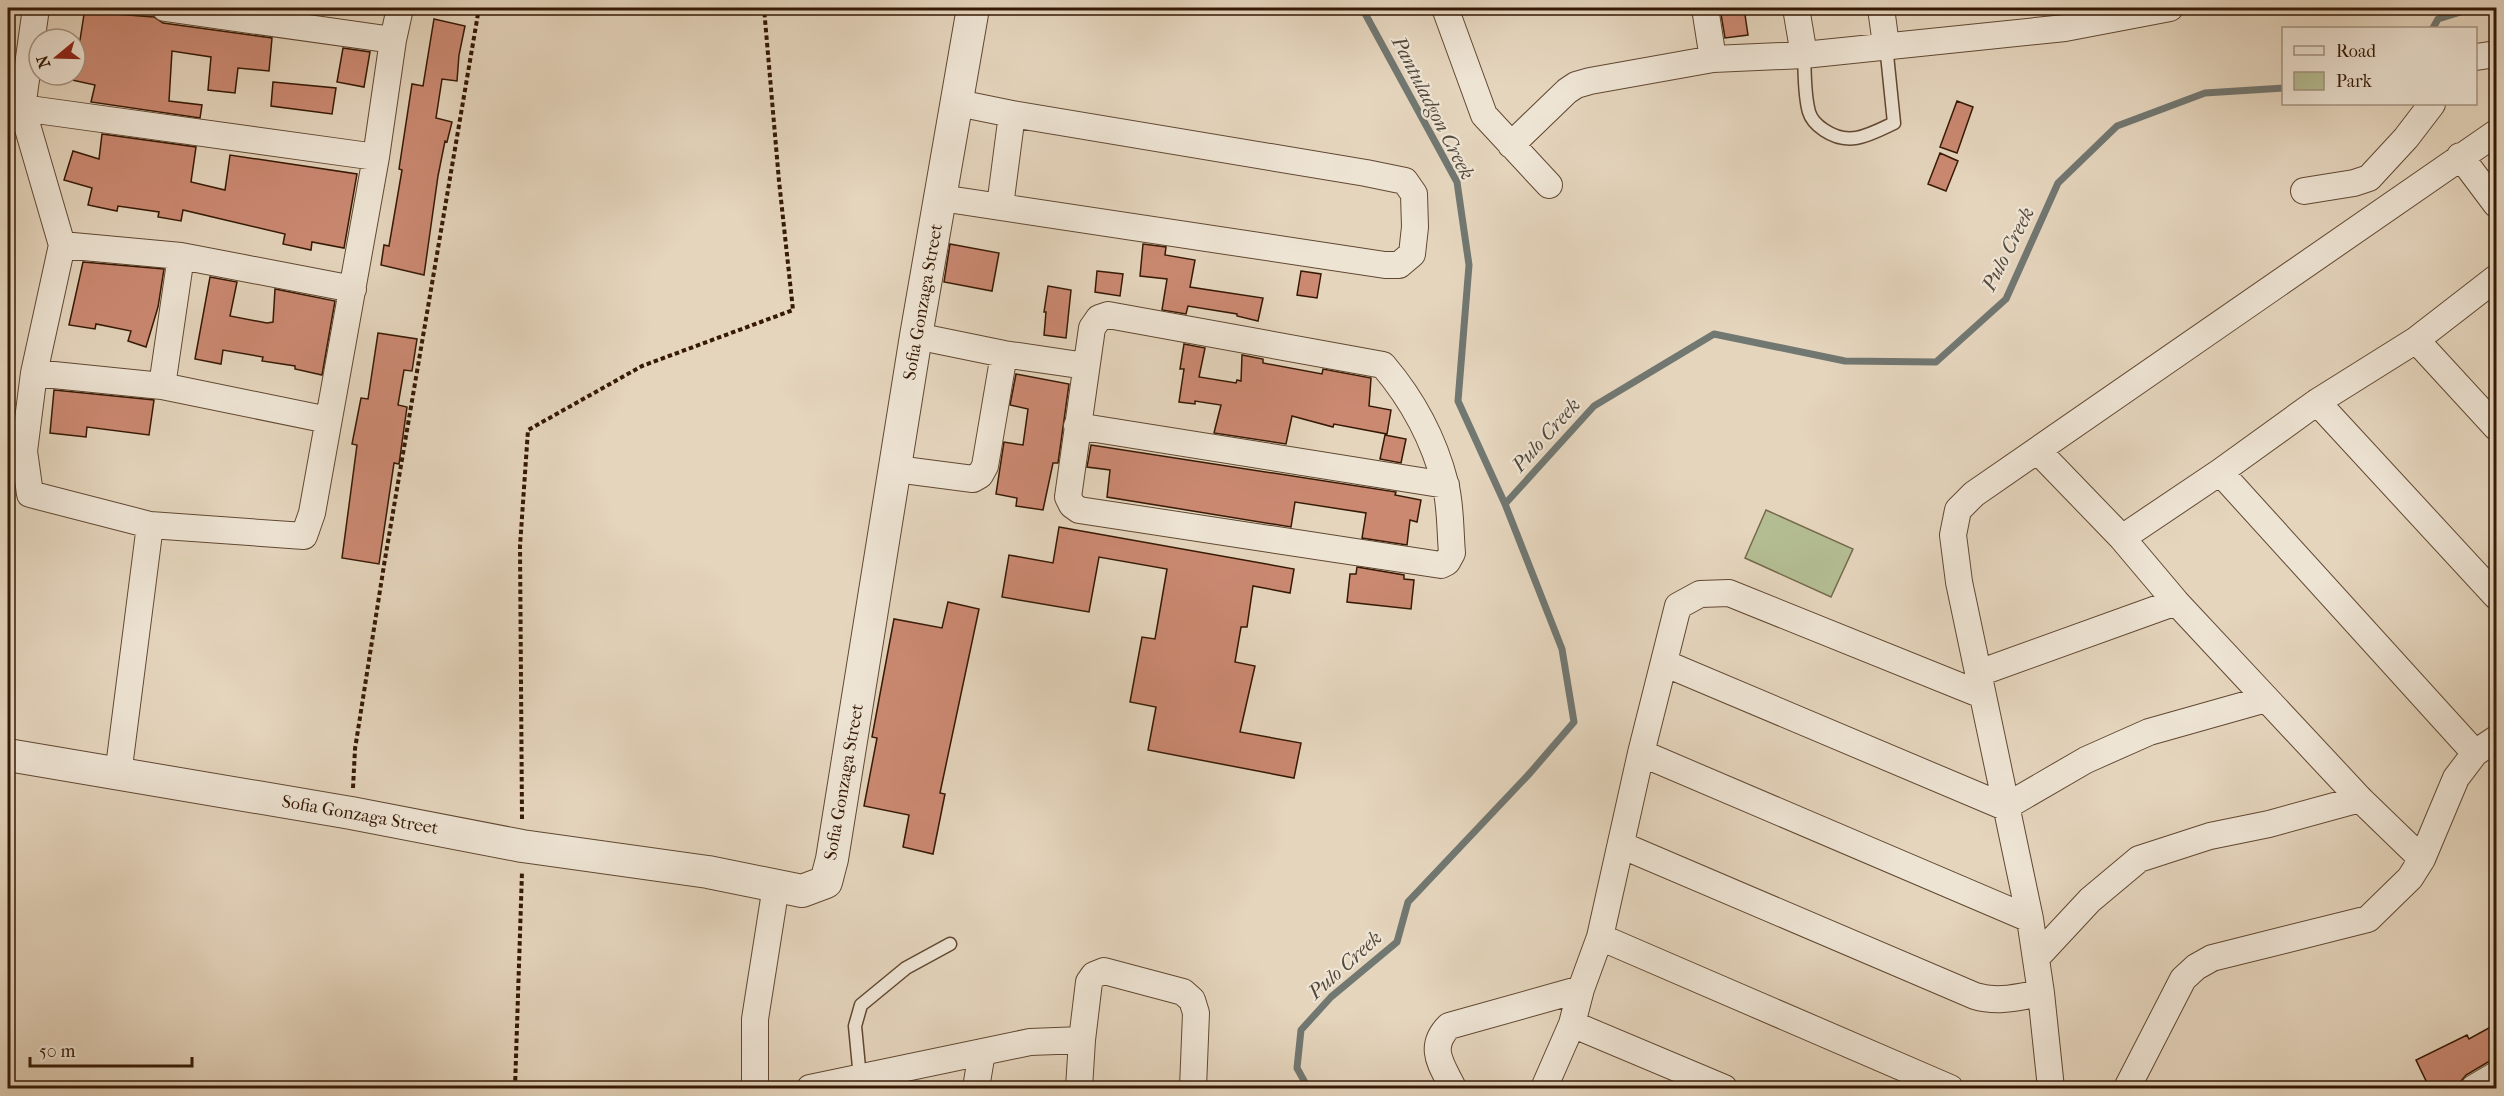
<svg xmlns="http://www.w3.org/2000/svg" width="2504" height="1096" font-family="'IM FELL French Canon',serif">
  <rect width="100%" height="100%" fill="#e5d5bd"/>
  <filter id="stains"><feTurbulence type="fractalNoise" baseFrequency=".00333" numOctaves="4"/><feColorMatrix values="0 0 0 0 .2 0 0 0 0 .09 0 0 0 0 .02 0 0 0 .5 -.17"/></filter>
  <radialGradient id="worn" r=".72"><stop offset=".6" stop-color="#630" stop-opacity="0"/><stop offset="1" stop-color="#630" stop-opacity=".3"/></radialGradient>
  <!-- green -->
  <path fill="#b4bd92" stroke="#746b4b" stroke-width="1.5" d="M1766,510L1853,549L1831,597L1745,558Z"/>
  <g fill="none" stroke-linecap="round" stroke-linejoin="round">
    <!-- stream -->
    <path stroke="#717771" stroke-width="7" d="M2433,28L2438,19L2474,8
      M1505,504L1594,406L1714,334L1845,361L1936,362L2006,299L2058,183L2117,126L2205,93L2284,88
      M1308,1088L1297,1068L1301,1030L1331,997L1397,942L1408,902L1530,773L1574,722L1562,649L1505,504L1458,401L1469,265L1457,182L1362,8"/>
  </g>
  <!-- building -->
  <path fill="#cb8972" stroke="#351904" stroke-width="1.5" d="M85,8H116L115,14L154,17L163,23L272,38L269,71L238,68L235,93L208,90L211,57L172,51L169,101L202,105L200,118L91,102L95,85L72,80L75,75V59L80,40Z
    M1720,8H1744L1748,35L1725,38Z
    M434,19L465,26L459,55L457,81L442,79L436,118L452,122L447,142L445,141L438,176L424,275L381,265L384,245L389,246L402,170L399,169L412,84L423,86Z
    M343,48L370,52L364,87L337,82Z
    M273,82L336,88L332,114L271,106Z
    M1957,101L1973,107L1957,153L1940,147Z
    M102,134L196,147L191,182L225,190L230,155L357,174L344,248L312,242L311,250L283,244L285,234L183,210L181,221L158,217L159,212L118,206L117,211L88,205L92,188L64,180L73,151L99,159Z
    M1940,153L1958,161L1946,191L1928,184Z
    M950,244L999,253L992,291L944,282Z
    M1143,244L1166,247L1165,255L1195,260L1190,287L1263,298L1258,321L1237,316V314L1188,306L1186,314L1162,310L1167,279L1140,276Z
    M83,262L164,269L158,307L146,347L128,341L131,331L96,324L95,329L69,325Z
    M1097,271L1123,274L1120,296L1095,292Z
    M1301,271L1321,274L1317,298L1297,295Z
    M210,277L237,282L230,316L267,323L273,322L275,289L335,301L322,375L295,369V366L262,361L263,357L223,350L221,364L195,359Z
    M1048,286L1071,290L1066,338L1044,335L1046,312H1044Z
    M378,333L417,339L412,371L404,370L398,405L407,407L399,464L394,463L379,564L342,558L357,445L352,444L361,398L368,399Z
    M1184,344L1205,348L1199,377L1236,383L1237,380L1241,381L1242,355L1263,359V363L1322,374L1323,369L1371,378L1369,406L1391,410L1387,434L1334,424L1333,427L1292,416L1286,444L1214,433L1221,405L1195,401V404L1179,402L1184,369H1180Z
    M1016,374L1069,384L1058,463H1053L1043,510L1016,506L1017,498L996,494L1004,442L1023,445L1028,409L1010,405Z
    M54,390L154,400L149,435L87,427L86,437L50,433Z
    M1385,435L1406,439L1401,463L1380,459Z
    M1091,445L1396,492L1395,495L1421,500L1417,522L1410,520L1407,545L1362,538L1366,513L1295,502L1291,527L1107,497L1110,470L1087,467Z
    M1059,527L1294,569L1290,593L1253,586L1247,627H1241L1235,662L1255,666L1240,732L1301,743L1294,778L1148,750L1156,707L1130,702L1142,637L1155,639L1167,569L1099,557L1089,612L1002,597L1009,555L1053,563Z
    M1357,567L1404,575V579L1414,580L1411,609L1347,602L1350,574H1356Z
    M948,602L979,609L940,793L945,794L933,854L903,847L909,815L864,806L877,738L872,737L894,619L942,628Z
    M2496,1024V1060L2488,1062L2466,1075L2461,1081L2459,1089H2430L2416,1060L2467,1035L2469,1039Z"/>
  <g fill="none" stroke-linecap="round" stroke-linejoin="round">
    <defs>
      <path id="service" d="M1804,55C1805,73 1804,94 1809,112C1811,119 1818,126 1824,130C1849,147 1869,135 1894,123L1886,45
        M860,1078L855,1026L861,1005L906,968L950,944"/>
      <path id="minor" d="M36,8L22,108L62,245L34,373L24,451L30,494L150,525L304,536L312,513L376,157L393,40L400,8
        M165,8L393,40
        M1445,8L1484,115L1549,185
        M1705,8L1713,59
        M1796,8L1804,55
        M1881,8L1886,45
        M2476,57L2496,54
        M958,103L1012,114
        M22,108L376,157
        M1511,145L1567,91L1576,85L1590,81L1713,59L1804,55L2065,28L2170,8
        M2460,156L2496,204
        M2304,191L2354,183L2369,178L2406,138L2432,104
        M941,198L1385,265H1399L1412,254L1415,227L1414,194L1405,181L1366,173L1012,114L1000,206
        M62,245L181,256L353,289
        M1108,315L1383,365C1412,399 1434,440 1445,483C1451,505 1450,531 1452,553L1447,562L1441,565L1079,510L1072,505L1068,497L1092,328L1099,318Z
        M916,336L1004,354L1086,366
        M2416,340L2496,427
        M34,373L162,386L328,420
        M162,386L181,256
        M2317,402L2496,596
        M1077,426L1446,485
        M2038,451L2122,538L2176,602L2360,799L2422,859
        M896,469L973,479L980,475L985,466L1004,354
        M2220,472L2475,753
        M2122,538L2220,472L2317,402L2416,340L2496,278
        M1664,663L2005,807L2086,760L2149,732L2266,699
        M1979,673L2176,602
        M1641,753L2030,919
        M118,775L150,525
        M1621,845L1975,996C1998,1003 2018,997 2041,993
        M1600,937L1950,1088
        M2037,957L2090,900L2139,859L2210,836L2269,824L2360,799
        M1572,1024L1724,1088
        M755,1088V1019L776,886
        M810,1088L1030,1042L1082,1040L1089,982L1094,975L1104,971L1183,992L1192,1000L1196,1013L1193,1088
        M976,1088L982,1052
        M1079,1088L1082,1040
        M1453,1088C1442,1065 1427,1048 1449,1026L1581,989
        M1544,1088L1572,1024L1581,989L1600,937L1641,753L1678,606L1700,594L1729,593L1982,695
        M2051,1088L2041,993L2030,919L1959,582L1953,535L1958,510L1974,494L2496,133
        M2127,1088L2183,979L2196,967L2212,958L2368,919L2410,878L2422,859L2456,778L2475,753L2496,739
        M2474,1088L2496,1075"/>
      <path id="tertiary" d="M8,755L351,813L522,846L708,872L802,891L826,882L832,859L916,336L973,8"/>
    </defs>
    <!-- service casing -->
    <use href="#service" stroke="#614832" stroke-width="15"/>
    <!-- minor casing -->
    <use href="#minor" stroke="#614832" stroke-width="28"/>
    <!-- tertiary casing -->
    <use href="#tertiary" stroke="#614832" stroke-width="34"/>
    <!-- path -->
    <path stroke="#351904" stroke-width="4" stroke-dasharray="4.5 3" stroke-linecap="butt" d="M353,788L355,749L384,565L479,8
      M522,819L520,546L528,430L642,366L793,310L779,181L764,8
      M515,1088L522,872"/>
    <!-- service -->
    <use href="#service" stroke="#eee4d4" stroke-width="12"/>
    <!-- minor -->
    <use href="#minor" stroke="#eee4d4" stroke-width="26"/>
    <!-- tertiary -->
    <use href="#tertiary" stroke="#eee4d4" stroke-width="32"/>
  </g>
  <g text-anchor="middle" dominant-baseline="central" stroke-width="4.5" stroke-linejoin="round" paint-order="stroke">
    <!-- street labels -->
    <g font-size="18" fill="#351904" stroke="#eee4d4">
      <text transform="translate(923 302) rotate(-80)">Sofia Gonzaga Street</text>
      <text transform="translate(844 782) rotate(-80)">Sofia Gonzaga Street</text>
      <text transform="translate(360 815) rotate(10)">Sofia Gonzaga Street</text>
    </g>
    <!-- water labels -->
    <g font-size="20" font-style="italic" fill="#53483b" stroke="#eee4d4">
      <text transform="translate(1433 108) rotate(63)">Pantuladgon Creek</text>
      <text transform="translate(2008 249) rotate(-63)">Pulo Creek</text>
      <text transform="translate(1546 435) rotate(-48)">Pulo Creek</text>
      <text transform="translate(1345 965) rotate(-42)">Pulo Creek</text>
    </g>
  </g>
  <!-- margin -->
  <rect width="2504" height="1096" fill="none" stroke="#e5d5bd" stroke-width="30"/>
  <rect x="9" y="9" width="2486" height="1078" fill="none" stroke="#351904" stroke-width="3"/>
  <rect x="15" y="15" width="2474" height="1066" fill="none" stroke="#351904" stroke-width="1.5"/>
  <!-- legend -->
  <rect x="2282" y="27" width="195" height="78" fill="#eee4d4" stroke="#a49381" stroke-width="1.5"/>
  <rect x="2294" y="46" width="30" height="9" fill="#eee4d4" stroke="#a49381" stroke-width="1.5"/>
  <text x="2336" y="57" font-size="18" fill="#351904">Road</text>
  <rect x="2294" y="72" width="30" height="18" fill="#b4bd92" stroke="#a49381" stroke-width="1.5"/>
  <text x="2336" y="87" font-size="18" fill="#351904">Park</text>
  <!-- north arrow -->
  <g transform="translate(57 57) rotate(251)"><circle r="28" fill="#eee4d4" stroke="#a49381" stroke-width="1.5"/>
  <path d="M0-4.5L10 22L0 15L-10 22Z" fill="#8f2418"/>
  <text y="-9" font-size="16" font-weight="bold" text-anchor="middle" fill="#351904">N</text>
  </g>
  <!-- scale -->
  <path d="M30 1057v9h162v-9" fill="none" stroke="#351904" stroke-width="3"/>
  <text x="39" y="1057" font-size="18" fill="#351904" stroke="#eee4d4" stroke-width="4.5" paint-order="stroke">50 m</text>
  <rect width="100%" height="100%" filter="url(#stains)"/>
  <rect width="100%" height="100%" fill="url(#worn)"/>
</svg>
